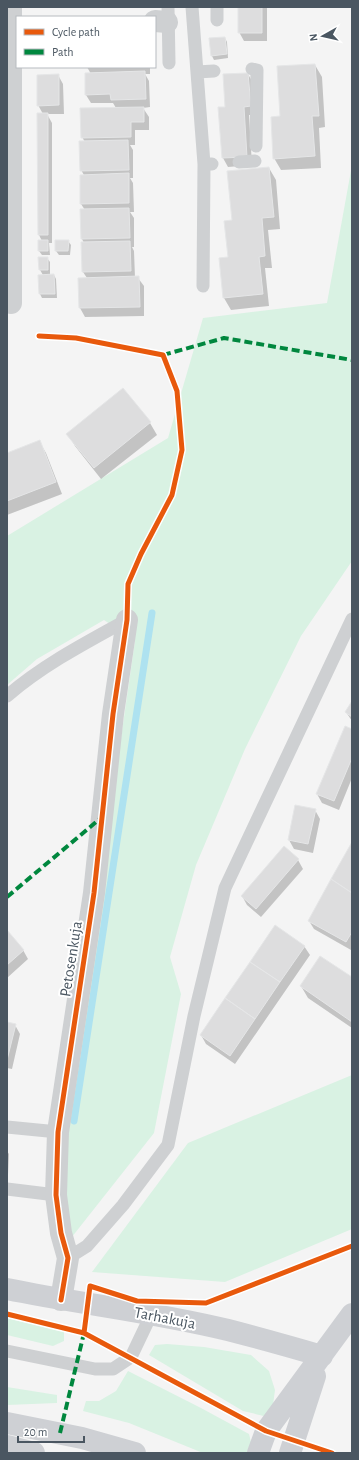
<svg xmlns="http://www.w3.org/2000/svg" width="359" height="1460" font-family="'Alegreya Sans',sans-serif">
  <rect width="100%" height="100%" fill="#f4f4f4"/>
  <!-- green -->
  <path fill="#d9f2e3" d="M352,165V561L301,636L245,749L196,865L170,957L181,994L154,1133L64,1247L63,1140L135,641L104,620L37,659L7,685V536L168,438L203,318L327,303Z
    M352,1075V1229L225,1282L92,1272L188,1143Z
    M7,1318L64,1332V1341L53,1346L7,1335Z
    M167,1344L204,1347L251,1355L269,1371L275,1390L273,1405L268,1417L243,1411L149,1355L155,1345Z
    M128,1371L201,1408L249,1434L252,1446L249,1453H203L129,1423L83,1411L86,1401H99L116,1391Z
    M7,1387L57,1395V1403L7,1405Z"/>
  <!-- shadow -->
  <path fill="#0003" d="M239,7H267V41H244L239,32Z
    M225,38L227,42L228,58L214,60L212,56Z
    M315,65L322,77L325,127L319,128L321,168L281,170L274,158L281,117Z
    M87,67H150V74H145L149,81L150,107L143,108L149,117V130H135V145H130L133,150V178H130L133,183L134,212H130L134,218V247H132L134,251L135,278H138L144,286V316L85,317L80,308L87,278L83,272L84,243L82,239L85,210L81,204V176L84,175L81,170L85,142L82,137L116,108L113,103H91L86,95L91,74Z
    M248,74L253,83L255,115H249L252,165L228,167L223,158L226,108Z
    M58,75L63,84L64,114H47L52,123V243H49L50,255H42L39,251L42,241L39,235L43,114L38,105Z
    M269,168L276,180L280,229L268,230L272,268H265L269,306L231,310L224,298L229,258Z
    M68,241L71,245L70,255H59L56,251Z
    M47,258L50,262V275H54L56,279L57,298H42L40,294L43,275L40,270Z
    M150,423L157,435L101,479L75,446L68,434Z
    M39,441L46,453L62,494L7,515V454Z
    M352,703V721L346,712Z
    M352,731V778L339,810L322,803L317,794Z
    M315,810L320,819L313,853L294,849L289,840Z
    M352,844V949L351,950L314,929L309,921Z
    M298,860L303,869L261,917L247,905L242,896Z
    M7,932L23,950L28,959L7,978Z
    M304,946L310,955L235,1064L206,1044L201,1035Z
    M352,979V1028L308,998L301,986Z
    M7,1023L15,1025L20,1034L12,1069L7,1068Z
    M7,1151L9,1154L8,1175H7Z"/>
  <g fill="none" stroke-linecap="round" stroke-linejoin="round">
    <!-- stream -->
    <path stroke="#aee2f0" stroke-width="7" d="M74,1121L152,613"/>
  </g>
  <!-- building -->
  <path fill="#ddddde" stroke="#e5e6e7" d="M238,7H262V33H238Z
    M225,37L227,54L211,56L209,38Z
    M315,64L319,116H312L315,156L273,159L271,117L280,116L277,66Z
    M145,71L146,99L111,100L110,94L85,95V73Z
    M248,73L251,106L244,107L247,157L222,158L218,107H225L223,74Z
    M59,74V105L37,106V75Z
    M144,107V122H131V137L81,138L80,108Z
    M37,113H48V235H38Z
    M128,140L129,170L80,171L79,141Z
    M269,167L274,217L262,218L265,256L259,257L263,294L223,298L219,258L228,257L224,221L232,220L227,171Z
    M129,173V203L80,204V175Z
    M129,208L130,238L81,239L80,209Z
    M38,240H48V251H38Z
    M55,240H69L68,251H55Z
    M130,241L131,271L82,272L81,242Z
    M38,257H48V270H39Z
    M54,274L55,294H39L38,275Z
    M139,276L140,307L79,308L78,278Z
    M123,388L151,422L94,468L66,434Z
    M40,440L56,482L7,501V453Z
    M352,701V717L345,712Z
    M345,726L352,729V758L334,801L316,794Z
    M295,805L316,809L308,844L288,840Z
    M352,842V893L331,879Z
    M284,846L299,859L256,909L241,896Z
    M331,879L352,893V932L346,942L308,921Z
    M275,925L305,946L280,982L250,962Z
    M7,930L24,950L7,965Z
    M320,956L352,977V1022L300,986Z
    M250,962L280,982L255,1019L225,998Z
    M225,998L255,1019L230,1056L200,1035Z
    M7,1022L16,1024L7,1060Z"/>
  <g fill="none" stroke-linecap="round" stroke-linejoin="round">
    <!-- lane -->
    <path stroke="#ced0d2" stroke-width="13" d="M168,7L169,63
      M192,7L204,164
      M217,7V20
      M252,69L257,70L256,146
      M197,72L214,71
      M239,162L255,161
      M203,286L204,164H212
      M7,696C43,665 85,643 127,620
      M7,1127L58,1132
      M7,1189L56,1195
      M68,1258L87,1246L123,1205L168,1145L194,1016L225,888L352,619
      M7,1351L95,1369H113L131,1357L151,1315"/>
    <!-- street -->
    <path stroke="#ced0d2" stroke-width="22" d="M155,21L167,22
      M11,303V7
      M61,1300L68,1258L61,1233L56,1195L58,1132L94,893L113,714L127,620"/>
    <!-- secondary -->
    <path stroke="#ced0d4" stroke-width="22" d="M7,1289C80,1304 155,1312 228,1330C259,1338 291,1347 322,1356
      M7,1423L82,1438L135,1453
      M7,1446L34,1453
      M258,1453L266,1431L352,1314
      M290,1453L315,1376"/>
    <!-- quiet -->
    <path stroke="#00873e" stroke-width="4" stroke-dasharray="8 4" stroke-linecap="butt" d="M163,355L224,338L352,360
      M7,897L102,817
      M60,1433L84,1333"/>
    <defs>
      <path id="cycleway" d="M39,336L76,338L163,355L177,391L182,450L172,495L141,554L128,584L127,620L113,714L94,893L58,1132L56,1195L61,1233L68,1258L61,1300
        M7,1314L84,1333L266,1431L332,1453
        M84,1333L90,1286L137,1301L206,1303L352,1246"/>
    </defs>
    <!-- cycleway casing -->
    <use href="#cycleway" stroke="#fff" stroke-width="8"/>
    <!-- cycleway -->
    <use href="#cycleway" stroke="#e8590c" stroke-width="5"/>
  </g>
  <g text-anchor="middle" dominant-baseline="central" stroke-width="4" stroke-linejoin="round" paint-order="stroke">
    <!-- street labels -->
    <g font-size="16" fill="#4a5661" stroke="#fff">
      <text transform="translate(71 959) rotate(-81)">Petosenkuja</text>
      <text transform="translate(165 1318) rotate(11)">Tarhakuja</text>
    </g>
  </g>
  <!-- border -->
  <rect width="359" height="1460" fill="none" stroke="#4a5661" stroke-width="16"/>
  <!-- legend -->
  <rect x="16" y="16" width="140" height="52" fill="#ffffff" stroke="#b7bbc0"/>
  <rect x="24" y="29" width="20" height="6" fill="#e8590c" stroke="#b7bbc0"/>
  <text x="52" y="36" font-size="12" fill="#4a5661">Cycle path</text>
  <rect x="24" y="49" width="20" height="6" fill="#00873e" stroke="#b7bbc0"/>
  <text x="52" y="56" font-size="12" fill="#4a5661">Path</text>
  <!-- north arrow -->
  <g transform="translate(323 36) rotate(262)" stroke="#ffffff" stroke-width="3" paint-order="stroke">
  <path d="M0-3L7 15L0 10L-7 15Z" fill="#4a5661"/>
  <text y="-6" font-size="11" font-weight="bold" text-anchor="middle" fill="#4a5661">N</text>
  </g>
  <!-- scale -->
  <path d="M18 1436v6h66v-6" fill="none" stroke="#4a5661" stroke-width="2"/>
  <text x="24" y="1436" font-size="12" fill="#4a5661" stroke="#ffffff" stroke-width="3" paint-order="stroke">20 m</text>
</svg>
